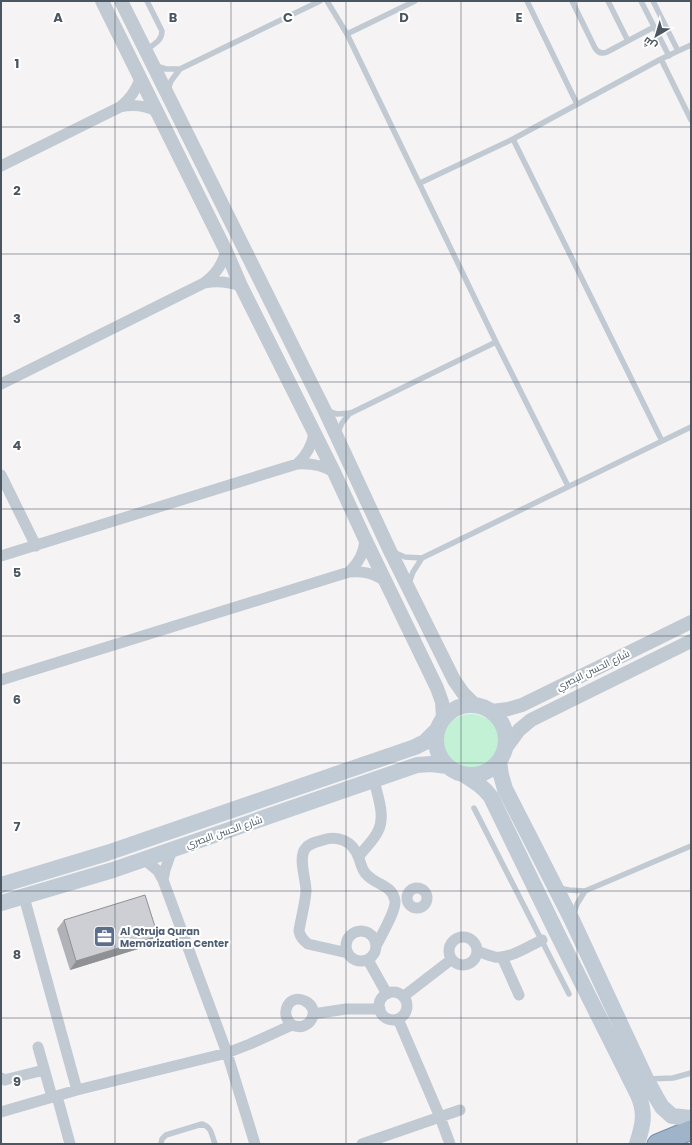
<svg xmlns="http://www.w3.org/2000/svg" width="692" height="1145" font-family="Poppins,Cairo,sans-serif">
  <rect width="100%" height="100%" fill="#f5f3f3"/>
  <!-- green -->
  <path fill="#c3f1d5" d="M441 744a30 30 0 1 1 60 0a30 30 0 1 1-60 0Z"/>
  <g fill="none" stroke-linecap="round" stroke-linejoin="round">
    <defs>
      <path id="trunk" d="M657,1144L691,1130"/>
    </defs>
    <!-- trunk casing -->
    <use href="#trunk" stroke="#7690ad" stroke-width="21"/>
    <!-- service -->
    <path stroke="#c1cad2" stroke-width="5.5" d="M327,1L347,34L496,342L568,486
      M527,1L577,104
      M572,1L595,48C598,53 602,54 607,52L654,27
      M608,1L628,41
      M641,1L669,56
      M653,1L678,51
      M347,34L415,1
      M146,50C154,44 162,41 162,31L147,1
      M661,59L691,120
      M156,66L166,69H180
      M168,90L171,81L180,69L320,1
      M513,139L662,441
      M420,183L513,139L661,59L691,45
      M327,411L337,414L351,413L496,342
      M338,432L342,423L350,413
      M393,552L405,557L422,558
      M409,583L413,572L422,558L691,427
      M474,808L569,994
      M558,888L569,890L585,891L691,846
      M573,916L577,904L585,891
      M648,1079L673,1078L691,1073
      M161,1144L162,1139L166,1135L202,1124C212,1127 212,1136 215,1144"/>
    <!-- minor -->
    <path stroke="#c1cad2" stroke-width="11" d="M120,107C133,104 144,105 156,111
      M1,166L120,107C130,99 136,91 140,79
      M205,283C218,280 229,282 241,286
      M1,384L204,283C216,274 222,265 226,251
      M297,464C307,455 312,446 314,433
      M1,475L36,546
      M1,556L297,464C311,463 322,465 334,472
      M349,572C359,562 364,553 365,539
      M1,680L349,572C364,571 374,573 386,582
      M359,856C365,848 374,840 378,831C386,816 377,795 374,780
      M144,859L158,871L163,880L227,1053L255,1144
      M163,880L165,870L172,850
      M407 898a10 10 0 1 1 20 0a10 10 0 1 1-20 0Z
      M24,897L77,1090
      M346 946a15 15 0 1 1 30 0a15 15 0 1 1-30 0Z
      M449 951a14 14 0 1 1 28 0a14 14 0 1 1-28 0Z
      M477,951C483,953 489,956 495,957C510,959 529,946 542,940
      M348,953L308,944C303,940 300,937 299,931C301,917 305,905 306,891C306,879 298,859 305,849C309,843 317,842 323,840C338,835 352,841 358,856C361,862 361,870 367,875C376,885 393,885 395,901C396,911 381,936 376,946
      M502,957L519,995
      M368,960L387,994
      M379 1006a14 14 0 1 1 28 0a14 14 0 1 1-28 0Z
      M404,996L452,959
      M313,1014L346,1009H380
      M398,1019L440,1117L450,1144
      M38,1047L52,1097
      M1,1078L5,1080L8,1079L44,1070
      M57,1096L70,1144
      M1,1112L77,1090L227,1053L250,1044L292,1025C310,1033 322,1009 305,1001C290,993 278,1013 292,1025
      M362,1144L460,1110"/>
    <!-- tertiary -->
    <path stroke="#c1cad2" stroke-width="14" d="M102,1L226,251L241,286L334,472L365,539L437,688L442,702L443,717
      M121,1L324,409L390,551L454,680L463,693L475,705
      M492,711L508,709L522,705L691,622
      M505,749L519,730L531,720L691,641"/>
    <!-- secondary -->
    <path stroke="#c1cbd6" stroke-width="16" d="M436 740a35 35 0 1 1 70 0a35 35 0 1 1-70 0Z
      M499,762L501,775L505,789L572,920L646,1079L656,1097L662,1107L672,1116L691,1118
      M463,774C474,781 484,787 491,797L557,933L638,1095C646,1113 643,1125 637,1144
      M1,885L107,853L415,747L425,742L436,731
      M1,903L113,870L417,765L431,764L447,766"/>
    <!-- trunk -->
    <use href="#trunk" stroke="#9fb4c9" stroke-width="19"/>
  </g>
  <!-- wall -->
  <path fill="#b0b2b7" d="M64,920L158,936L151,945L70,970L57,929Z"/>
  <!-- shaded-wall -->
  <path fill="#909195" d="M158,936L151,945L70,970L76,961Z"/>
  <!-- building -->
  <path fill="#cdcfd5" stroke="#909195" d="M145,895L158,936L76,961L64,920Z"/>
  <!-- grid -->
  <path fill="none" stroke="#4a5661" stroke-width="1" stroke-opacity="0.55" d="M115,1V1144M231,1V1144M346,1V1144M461,1V1144M577,1V1144M1,127H691M1,254H691M1,382H691M1,509H691M1,636H691M1,763H691M1,891H691M1,1018H691"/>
  <!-- icons -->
  <defs>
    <symbol id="office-square" viewBox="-11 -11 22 22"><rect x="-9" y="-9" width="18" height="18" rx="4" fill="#5c6f8a" stroke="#fff"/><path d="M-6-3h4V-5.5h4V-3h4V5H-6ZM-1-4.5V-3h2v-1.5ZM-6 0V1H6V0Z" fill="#fff"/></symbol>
  </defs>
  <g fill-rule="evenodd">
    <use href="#office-square" x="92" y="924" width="25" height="25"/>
  </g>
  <g text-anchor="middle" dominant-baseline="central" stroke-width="4" stroke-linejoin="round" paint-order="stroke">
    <!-- street labels -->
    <g font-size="10" fill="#4a5661" stroke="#fff">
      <text transform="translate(593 670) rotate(-26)">شارع الحسن البصري</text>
      <text transform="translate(224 832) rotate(-19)">شارع الحسن البصري</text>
    </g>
    <!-- service labels -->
    <g font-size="10" font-weight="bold" fill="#4e5e75" stroke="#fff" text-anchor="start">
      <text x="120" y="931">Al Qtruja Quran<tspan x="120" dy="12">Memorization Center</tspan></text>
    </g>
  </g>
  <g font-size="13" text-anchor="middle" font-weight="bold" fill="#4a5661" stroke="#fff" stroke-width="4" stroke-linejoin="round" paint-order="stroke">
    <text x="58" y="22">A</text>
    <text x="173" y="22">B</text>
    <text x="288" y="22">C</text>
    <text x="404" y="22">D</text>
    <text x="519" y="22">E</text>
    <text x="17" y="68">1</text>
    <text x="17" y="195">2</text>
    <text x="17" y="323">3</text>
    <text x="17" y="450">4</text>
    <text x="17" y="577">5</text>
    <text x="17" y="704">6</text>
    <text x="17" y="831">7</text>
    <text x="17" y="959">8</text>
    <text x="17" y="1086">9</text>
  </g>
  <!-- border -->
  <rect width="692" height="1145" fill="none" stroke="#4a5661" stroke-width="4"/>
  <!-- north arrow -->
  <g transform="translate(656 36) rotate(218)" stroke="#ffffff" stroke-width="3" paint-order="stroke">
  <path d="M0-3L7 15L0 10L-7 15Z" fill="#4a5661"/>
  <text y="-6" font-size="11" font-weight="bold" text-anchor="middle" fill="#4a5661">ش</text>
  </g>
</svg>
